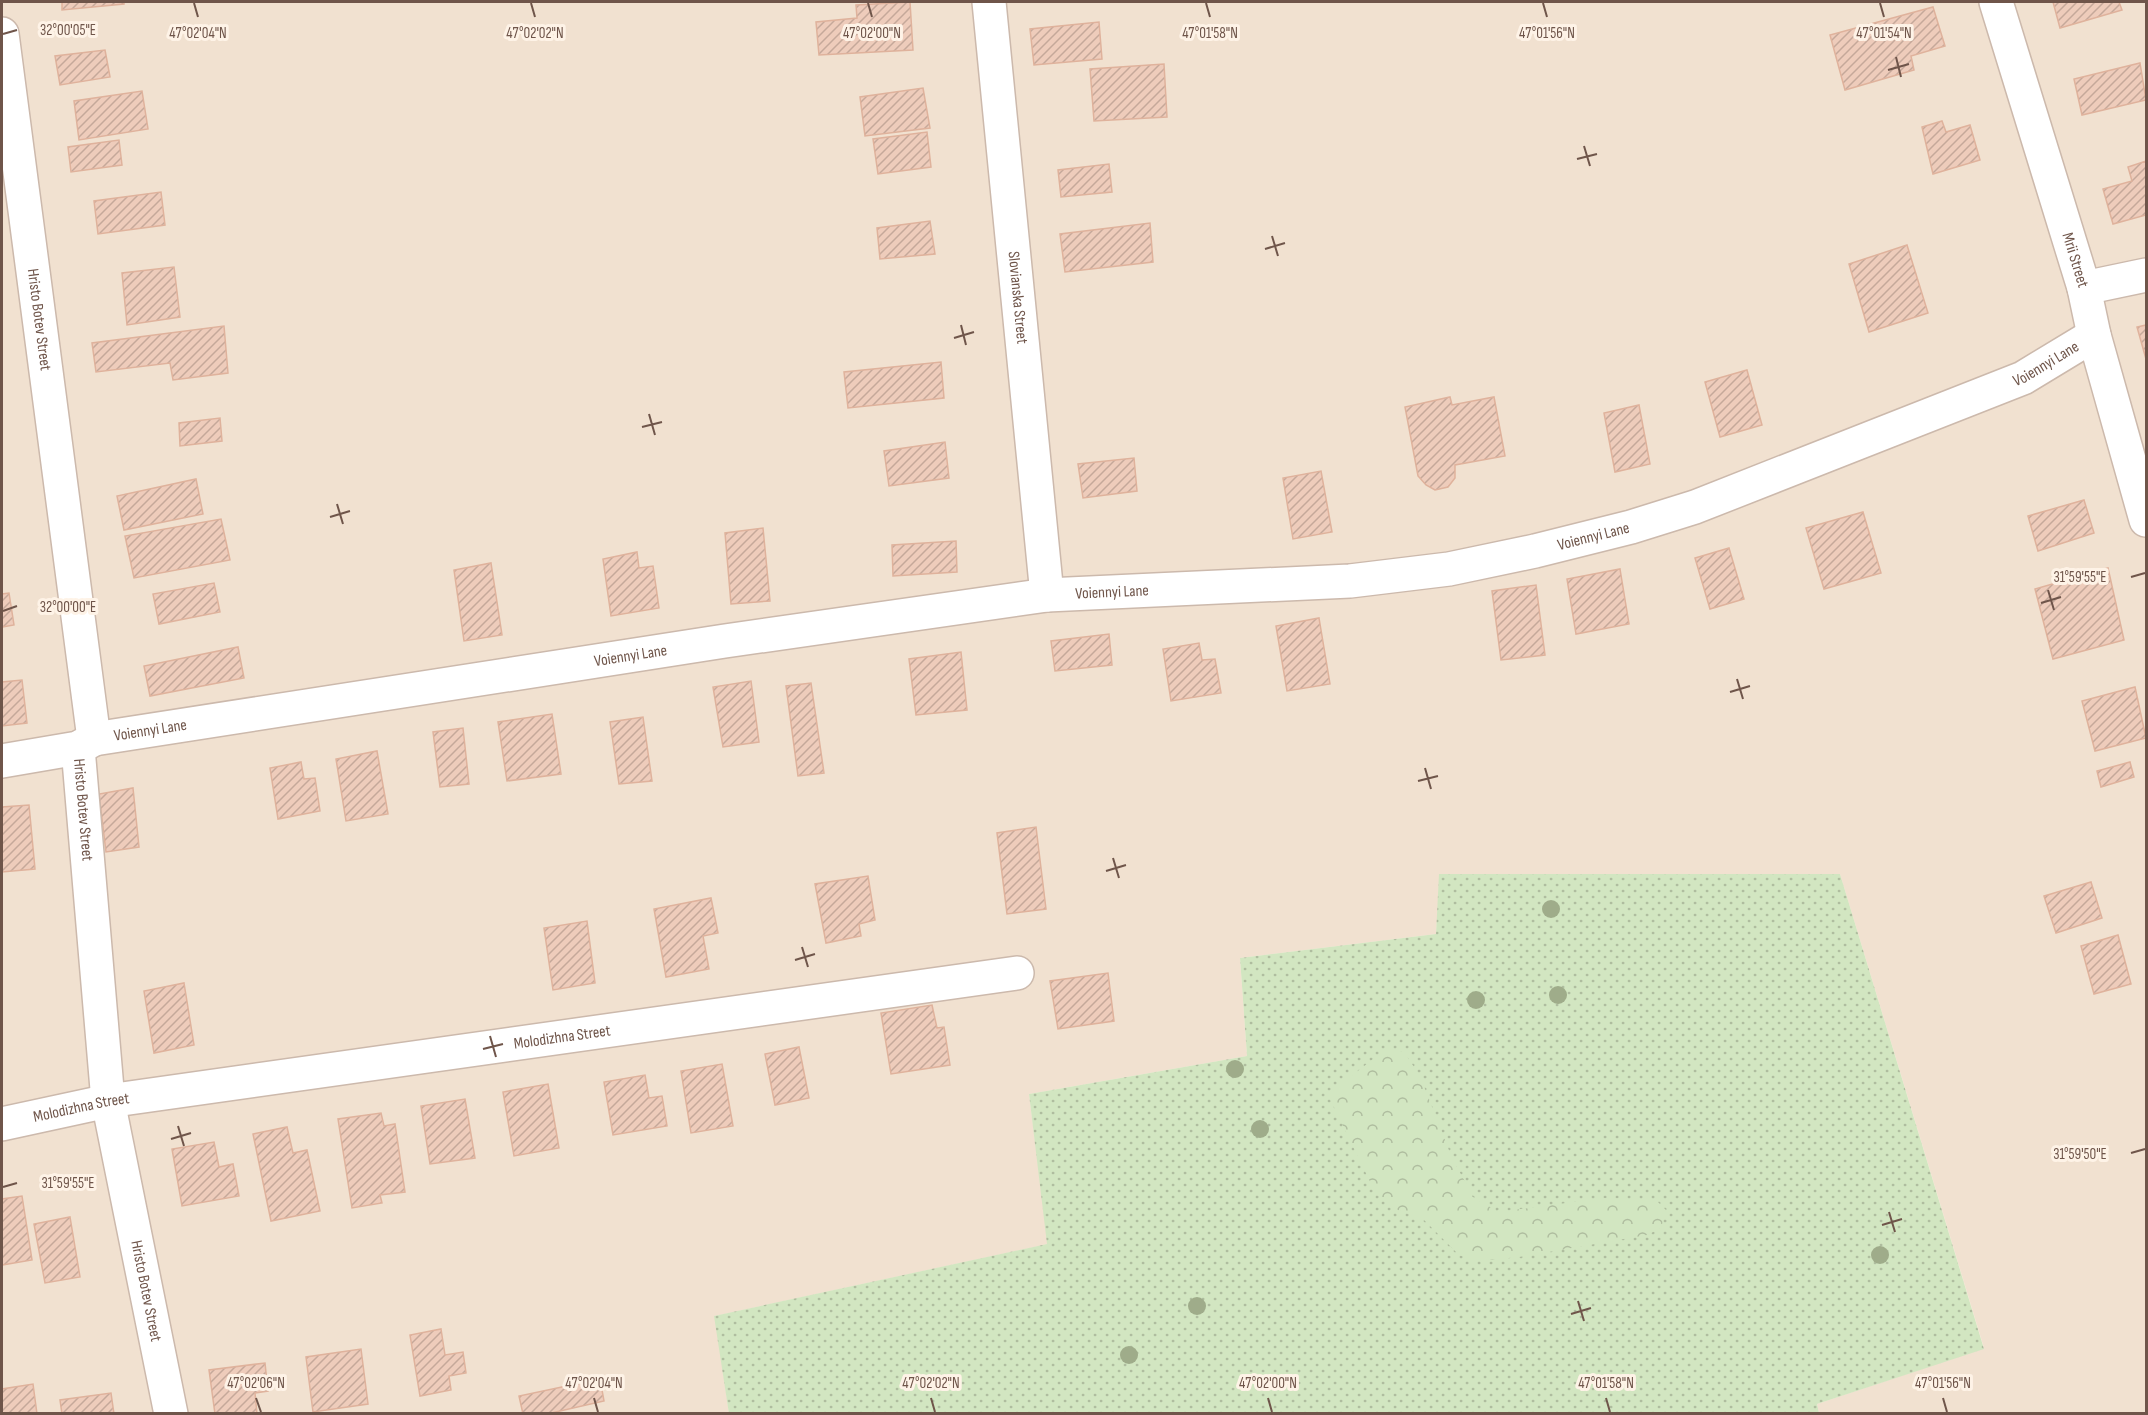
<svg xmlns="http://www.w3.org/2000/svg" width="2148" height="1415" font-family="'Sofia Sans Condensed',sans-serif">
  <defs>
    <pattern id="grass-dots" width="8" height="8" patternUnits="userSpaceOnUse" patternTransform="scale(1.5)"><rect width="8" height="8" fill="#d2e6c1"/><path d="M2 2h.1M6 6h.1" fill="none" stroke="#afbd9f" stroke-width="1.8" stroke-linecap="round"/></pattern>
    <pattern id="forest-crowns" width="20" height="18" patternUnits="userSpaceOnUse" patternTransform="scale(1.5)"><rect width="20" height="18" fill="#d2e6c1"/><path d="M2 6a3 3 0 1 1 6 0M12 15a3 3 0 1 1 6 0" fill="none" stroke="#afbd9f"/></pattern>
    <pattern id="building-hatch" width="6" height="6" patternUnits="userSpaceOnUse" patternTransform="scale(1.5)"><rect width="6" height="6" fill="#ecb"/><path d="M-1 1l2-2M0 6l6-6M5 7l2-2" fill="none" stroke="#c5a89a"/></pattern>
  </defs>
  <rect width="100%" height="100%" fill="#faefe1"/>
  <!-- residential -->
  <path fill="#f1e1d0" d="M2,2H2146V1413H1819L1817,1404L1984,1348L1840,874H1440L1436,934L1240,958L1247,1056L1029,1094L1048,1244L715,1316L729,1413L2,1414Z"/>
  <!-- grass -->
  <path fill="url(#grass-dots)" d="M1439,874H1840L1984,1349L1817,1404L1819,1413L729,1414L714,1316L1047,1244L1029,1094L1247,1056L1240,958L1436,934Z"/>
  <!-- forest -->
  <path fill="url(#forest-crowns)" d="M1386,1049L1404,1052L1420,1076L1452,1158L1474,1198L1499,1212L1603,1198L1656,1200L1666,1210L1661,1228L1647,1235L1519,1257L1477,1261L1459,1255L1423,1219L1398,1210L1376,1194L1330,1099L1336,1088Z"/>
  <!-- building -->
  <path fill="url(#building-hatch)" stroke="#dfb29c" stroke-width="1.5" d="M62,2H124V4L62,10Z
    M910,2L913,50L819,55L816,22L857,18L856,5Z
    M2053,2H2119L2122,10L2060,28Z
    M1933,7L1945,46L1911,56L1914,70L1845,90L1830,35Z
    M1099,22L1102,59L1034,65L1030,29Z
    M105,50L110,77L60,85L55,56Z
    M2140,63L2146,100L2082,115L2074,79Z
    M1164,64L1167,117L1094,121L1090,69Z
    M923,88L930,128L865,136L860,97Z
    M142,91L148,129L79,140L74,101Z
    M1942,121L1946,132L1970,125L1980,160L1933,174L1922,127Z
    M927,132L931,167L878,174L873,139Z
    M119,140L122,165L71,172L68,147Z
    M2146,161V215L2113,224L2103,189L2132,181L2128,167Z
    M1109,164L1112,192L1061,197L1058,170Z
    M161,192L165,225L98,234L94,201Z
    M930,221L935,254L880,259L877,228Z
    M1150,223L1153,262L1065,272L1060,234Z
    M1907,245L1928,313L1869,332L1849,264Z
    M174,267L180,317L127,325L122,273Z
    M2146,325V359L2137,327Z
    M224,326L228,373L173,380L170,363L96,372L92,343Z
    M941,362L944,398L848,408L844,372Z
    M1747,370L1762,425L1720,437L1705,382Z
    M1450,397L1452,405L1494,397L1505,456L1455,465V478L1448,487L1435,490L1426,485L1418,476L1405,407Z
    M1639,405L1650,464L1615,472L1604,413Z
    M220,418L222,441L180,446L179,423Z
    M945,442L949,478L889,486L884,451Z
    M1134,458L1137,491L1083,498L1078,464Z
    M1321,471L1332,532L1293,539L1283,478Z
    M196,479L203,514L124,530L117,496Z
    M2084,500L2094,533L2038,551L2028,516Z
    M1863,512L1881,573L1824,589L1806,528Z
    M221,519L230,560L134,578L125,536Z
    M763,528L770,601L731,604L725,533Z
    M956,541L957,572L893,576L892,545Z
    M1729,548L1744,599L1710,609L1695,558Z
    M637,552L639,568L653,566L659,608L611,616L603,559Z
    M491,563L502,635L464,641L454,570Z
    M2108,568L2124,640L2053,659L2035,589Z
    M1620,569L1629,624L1576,634L1567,579Z
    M214,583L220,612L159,624L153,594Z
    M1536,585L1545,655L1501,660L1492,591Z
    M9,593L14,625L2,627V594Z
    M1319,618L1330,684L1287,691L1276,626Z
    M1109,634L1112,665L1055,671L1051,641Z
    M1199,643L1202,660L1215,659L1221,693L1171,701L1163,649Z
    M238,647L244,678L150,696L144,666Z
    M961,652L967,710L916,715L909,659Z
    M22,680L27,723L2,726V682Z
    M751,681L759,742L723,747L713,687Z
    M811,683L824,773L798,776L786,686Z
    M2135,687L2146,738L2095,751L2082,701Z
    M552,714L561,774L507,781L498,722Z
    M643,717L652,781L619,784L610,722Z
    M463,728L469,784L440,787L433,732Z
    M377,751L388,814L346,821L336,759Z
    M301,762L304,779L315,778L320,811L278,819L270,768Z
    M2130,762L2134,777L2101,787L2097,771Z
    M133,788L139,847L106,852L99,794Z
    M29,805L35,869L2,872V807Z
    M1036,827L1046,909L1007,914L997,833Z
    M868,876L875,920L859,924L861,936L826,943L815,884Z
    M2091,882L2102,918L2056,933L2044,896Z
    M711,898L718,933L703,936L709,969L666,977L654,909Z
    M587,921L595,983L553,990L544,928Z
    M2118,935L2131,984L2094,994L2081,946Z
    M1108,973L1114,1021L1058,1029L1050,981Z
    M184,983L194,1045L154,1053L144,991Z
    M932,1005L937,1028L944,1027L950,1065L891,1074L881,1013Z
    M799,1047L809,1098L775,1105L765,1054Z
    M722,1064L733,1126L691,1133L681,1071Z
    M645,1075L649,1098L662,1096L667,1126L613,1135L604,1082Z
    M548,1084L559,1148L514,1156L503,1092Z
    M465,1099L475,1158L430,1164L421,1106Z
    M381,1113L384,1126L395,1124L405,1192L380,1195L382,1203L352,1208L338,1119Z
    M287,1127L293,1153L307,1150L320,1211L271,1221L253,1134Z
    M214,1142L219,1167L233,1164L239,1196L182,1206L172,1149Z
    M22,1196L32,1260L2,1265V1199Z
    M70,1217L80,1277L45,1283L34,1224Z
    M441,1329L445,1355L463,1352L466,1373L449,1376L451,1390L420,1396L410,1335Z
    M361,1349L368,1404L313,1412L306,1357Z
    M265,1363L268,1391L255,1393L257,1414H215L209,1370Z
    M600,1379L604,1401L547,1414H523L519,1396Z
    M33,1384L37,1414H2V1389Z
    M111,1393L114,1414H62L60,1400Z"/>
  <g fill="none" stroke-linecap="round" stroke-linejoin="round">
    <defs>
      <g id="street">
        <path id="s1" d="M989,2L1047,595"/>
        <path id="s2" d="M1996,2L2084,288L2094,335L2146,520"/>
        <path id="s3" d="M2,34L94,739L78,748L2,761"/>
        <path d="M2084,288L2146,275"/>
        <path id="s4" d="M94,739L725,641L1047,595L1350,581L1449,569L1535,551L1631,527L1695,507L2023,378L2094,335"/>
        <path id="s5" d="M78,748L108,1101L171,1414"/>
        <path id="s6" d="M2,1124L108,1101L1017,973"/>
      </g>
    </defs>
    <!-- street casing -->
    <use href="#street" stroke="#ccb9ac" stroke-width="36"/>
    <!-- street -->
    <use href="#street" stroke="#fff" stroke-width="33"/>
  </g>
  <!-- trees -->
  <g fill="#9fac8a">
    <circle cx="1551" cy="909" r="9"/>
    <circle cx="1558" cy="995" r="9"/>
    <circle cx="1476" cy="1000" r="9"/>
    <circle cx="1235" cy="1069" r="9"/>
    <circle cx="1260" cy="1129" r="9"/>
    <circle cx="1880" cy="1255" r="9"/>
    <circle cx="1197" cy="1306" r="9"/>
    <circle cx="1129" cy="1355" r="9"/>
  </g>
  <!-- ticks -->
  <path fill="none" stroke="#6f554a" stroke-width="2" d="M194,3L198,17M531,3L535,17M868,3L872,17M1206,3L1210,17M1543,3L1547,17M1880,3L1884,17M3,34L17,30M1896,57L1901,77M1888,70L1909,64M1584,146L1590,166M1577,159L1597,154M1272,236L1278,256M1265,249L1285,243M961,325L966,345M954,338L974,332M649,414L655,435M642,427L662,422M337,504L343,524M330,517L350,511M2131,577L2145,573M2048,590L2054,610M2041,603L2061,597M3,611L17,606M1737,679L1743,699M1730,692L1750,686M1425,768L1431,789M1418,781L1438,776M1113,858L1119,878M1106,871L1126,865M802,947L808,967M795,960L815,954M490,1036L496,1057M483,1049L503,1044M178,1126L184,1146M171,1139L191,1133M2131,1153L2145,1149M3,1187L17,1183M1889,1212L1895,1232M1882,1225L1902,1219M1578,1301L1584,1321M1571,1314L1591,1308M256,1398L261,1412M594,1398L598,1412M931,1398L935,1412M1268,1398L1272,1412M1606,1398L1610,1412M1943,1398L1947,1412"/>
  <g text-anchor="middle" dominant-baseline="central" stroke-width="6" stroke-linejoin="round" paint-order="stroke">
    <!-- street labels -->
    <g font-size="16" fill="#6f554a" stroke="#fef3e7">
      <text stroke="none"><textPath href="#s2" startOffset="270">Mrii Street</textPath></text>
      <text stroke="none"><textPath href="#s1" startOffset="297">Slovianska Street</textPath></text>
      <text stroke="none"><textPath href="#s3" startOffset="288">Hristo Botev Street</textPath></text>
      <text stroke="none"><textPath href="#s4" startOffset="2000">Voiennyi Lane</textPath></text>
      <text stroke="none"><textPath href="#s4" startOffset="1515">Voiennyi Lane</textPath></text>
      <text stroke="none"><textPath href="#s4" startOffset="1029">Voiennyi Lane</textPath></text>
      <text stroke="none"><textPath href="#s4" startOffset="543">Voiennyi Lane</textPath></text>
      <text stroke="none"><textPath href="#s4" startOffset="57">Voiennyi Lane</textPath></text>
      <text stroke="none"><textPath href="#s5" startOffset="62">Hristo Botev Street</textPath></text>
      <text stroke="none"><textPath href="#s6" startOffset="567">Molodizhna Street</textPath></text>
      <text stroke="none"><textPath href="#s6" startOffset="81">Molodizhna Street</textPath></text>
      <text stroke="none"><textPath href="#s5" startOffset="548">Hristo Botev Street</textPath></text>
    </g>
  </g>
  <g font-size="15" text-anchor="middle" fill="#6f554a" stroke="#fef3e7" stroke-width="6" stroke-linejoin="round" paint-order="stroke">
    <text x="68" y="35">32°00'05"E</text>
    <text x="198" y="38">47°02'04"N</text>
    <text x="535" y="38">47°02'02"N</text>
    <text x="872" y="38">47°02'00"N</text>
    <text x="1210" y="38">47°01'58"N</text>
    <text x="1547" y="38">47°01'56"N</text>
    <text x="1884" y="38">47°01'54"N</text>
    <text x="2080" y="582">31°59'55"E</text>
    <text x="68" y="612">32°00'00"E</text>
    <text x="2080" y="1159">31°59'50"E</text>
    <text x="68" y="1188">31°59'55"E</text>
    <text x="256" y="1388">47°02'06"N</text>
    <text x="594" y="1388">47°02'04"N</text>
    <text x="931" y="1388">47°02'02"N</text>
    <text x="1268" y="1388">47°02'00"N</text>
    <text x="1606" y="1388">47°01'58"N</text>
    <text x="1943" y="1388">47°01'56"N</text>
  </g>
  <!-- border -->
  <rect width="2148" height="1415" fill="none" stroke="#6f554a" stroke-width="6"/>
</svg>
